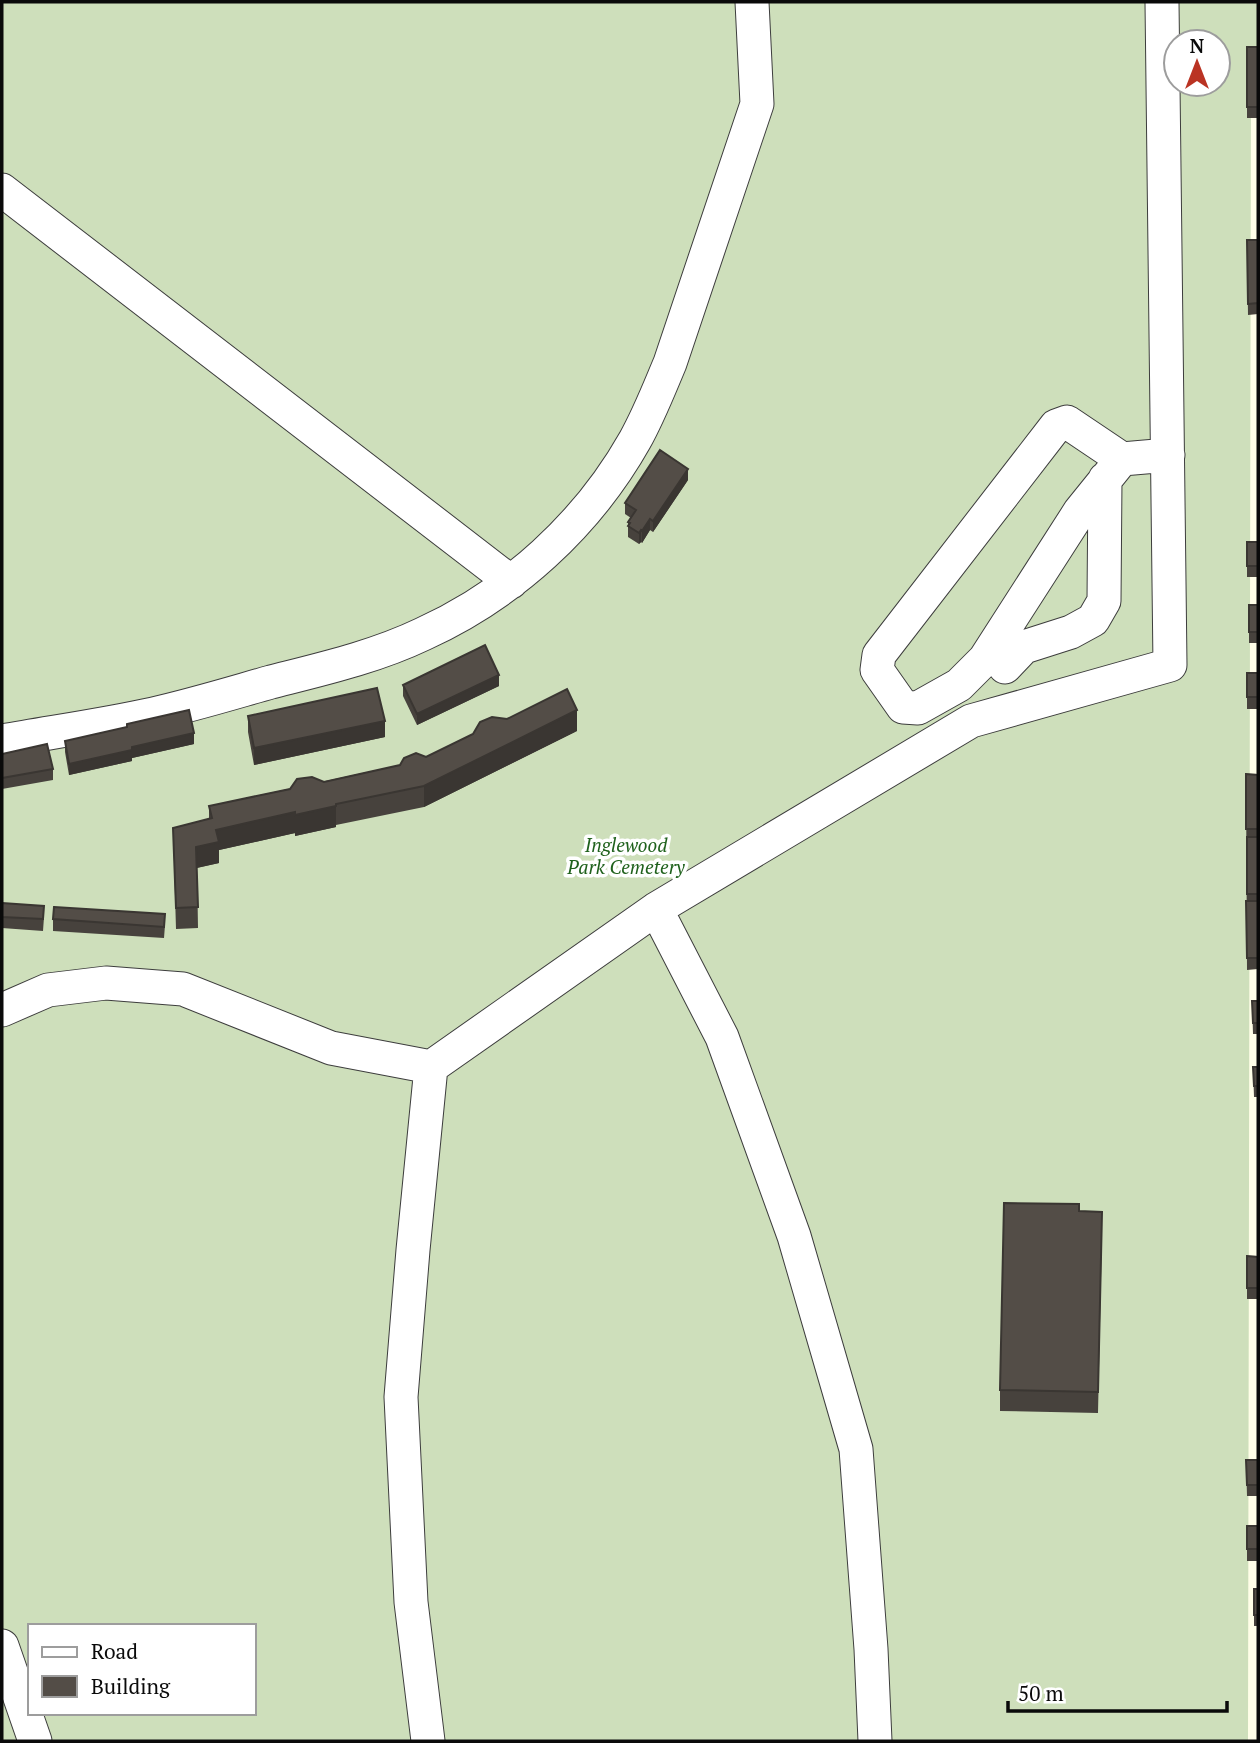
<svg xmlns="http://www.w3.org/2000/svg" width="1260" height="1743" font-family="'PT Serif',serif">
  <rect width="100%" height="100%" fill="#fffee8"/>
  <!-- cemetery -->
  <path fill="#cedfbb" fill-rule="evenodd" d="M2,2H1258V60H1251L1248,1741H2ZM1176,42H1218V84H1176ZM30,1626H254V1713H30Z"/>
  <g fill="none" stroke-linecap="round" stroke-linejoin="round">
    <defs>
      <path id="minor" d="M2,190L511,582
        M1122,459L1080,511L985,659L959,685L918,708L903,707L877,670L879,655L1056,426L1067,422L1122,459L1168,455
        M1005,667L1024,647L1071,632L1093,620L1104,601L1105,479
        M2,741C52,732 103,725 153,714C193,705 232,693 271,682C322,669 375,657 423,634C511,594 587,525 635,440C649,415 659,389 670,363L757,104L752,2
        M656,909L722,1037L794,1236L856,1449L871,1649L875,1741
        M2,1010L48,990L106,983L183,989L331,1048L431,1067L656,909L971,721L1170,665L1162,2
        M2,1646L35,1741
        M428,1741L411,1602L401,1397L413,1250L431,1067"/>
    </defs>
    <!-- minor casing -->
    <use href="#minor" stroke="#3d3d3d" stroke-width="35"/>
    <!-- minor -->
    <use href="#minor" stroke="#fff" stroke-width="33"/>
  </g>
  <!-- wall -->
  <path fill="#47423d" d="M1247,47H1258V118H1247Z
    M1247,240H1258V314L1248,315Z
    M688,480L653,532L650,530L642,543L641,542L639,544L628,537V522L631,518L625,514V503Z
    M1247,542H1258V577H1247Z
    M1249,605H1258V643H1249Z
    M1247,673H1258V709H1247Z
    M403,685L499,686L417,725L403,696Z
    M248,716L385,737L254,765L248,732Z
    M577,731L424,807L336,825V827L295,836V833L219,850V863L197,868L198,928L176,929L173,828L209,819V806L400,765L426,757Z
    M65,741L194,744L132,758V761L69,775L65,752Z
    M2,754L53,769V780L2,789Z
    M1246,774L1258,775V969L1247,970Z
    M2,903L44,917L43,931L2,928Z
    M53,919L165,925L164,938L53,931Z
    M1252,1001H1258V1034H1253Z
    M1253,1067H1258V1097H1254Z
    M1079,1211L1102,1233L1098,1413L1000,1411V1390Z
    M1247,1256L1258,1257V1299H1247Z
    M1246,1460H1258V1496H1247Z
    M1247,1526H1258V1561H1247Z
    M1254,1589H1258V1626H1254Z"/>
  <!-- shaded-wall -->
  <path fill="#3a3632" d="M688,469V480L653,532V521Z
    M650,519V530L642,543V531Z
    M641,530V542L639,544V533Z
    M499,675V686L417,725V714Z
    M577,710V731L424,807V786Z
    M385,721V737L254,765V748Z
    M194,733V744L132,758V761L69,775V764L132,747Z
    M336,806V827L295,836V815Z
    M295,812V833L219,850V863L196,868V847L216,830Z"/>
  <!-- building -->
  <path fill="#534d47" stroke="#3a3632" stroke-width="2" d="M1247,47H1258V107H1247Z
    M1247,240H1258V303L1248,304Z
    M660,450L688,469L653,521L650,519L642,531L641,530L639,533L628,526L630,523L628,522L636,510L625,503Z
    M1247,542H1258V566H1247Z
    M1249,605H1258V632H1249Z
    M485,645L499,675L417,714L403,685Z
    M1247,673H1258V697H1247Z
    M377,688L385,721L254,748L248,716Z
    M567,689L577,710L424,786L336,804V806L295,815V812L216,830L219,842L196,847L198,907L176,908L173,828L212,818L209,806L290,789L297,779L312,777L324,782L400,765L404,758L416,753L426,757L473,734L480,722L492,717L507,719Z
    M189,710L194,733L132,747V750L69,764L65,741L127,727V724Z
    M47,744L53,769L2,778V754Z
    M1246,774L1258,775V829H1246Z
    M1247,837H1258V894H1247Z
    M1246,901H1258V958H1247Z
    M2,903L44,906L43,919L2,917Z
    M54,907L165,914L164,927L53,919Z
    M1252,1001H1258V1023H1253Z
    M1253,1067H1258V1086H1254Z
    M1004,1203L1079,1204V1211L1102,1212L1098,1392L1000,1390Z
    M1247,1256L1258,1257V1288H1247Z
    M1246,1460H1258V1485H1247Z
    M1247,1526H1258V1549H1247Z
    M1254,1589H1258V1615H1254Z"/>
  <g text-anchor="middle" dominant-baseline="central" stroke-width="7" stroke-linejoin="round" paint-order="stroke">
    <!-- park labels -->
    <g font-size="19" font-style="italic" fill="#1f611c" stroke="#fff">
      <text x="626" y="844">Inglewood<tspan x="626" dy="22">Park Cemetery</tspan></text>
    </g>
  </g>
  <!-- border -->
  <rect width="1260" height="1743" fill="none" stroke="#0a0a0a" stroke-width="7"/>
  <!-- legend -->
  <rect x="28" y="1624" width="228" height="91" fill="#ffffff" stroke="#9d9d9d" stroke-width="2"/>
  <rect x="42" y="1647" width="35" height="10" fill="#ffffff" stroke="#9d9d9d" stroke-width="2"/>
  <text x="91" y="1659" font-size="21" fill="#0a0a0a">Road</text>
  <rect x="42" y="1676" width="35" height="21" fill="#534d47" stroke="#9d9d9d" stroke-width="2"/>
  <text x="91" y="1694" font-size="21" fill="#0a0a0a">Building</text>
  <!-- north arrow -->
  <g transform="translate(1197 63)"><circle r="33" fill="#ffffff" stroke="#9d9d9d" stroke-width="2"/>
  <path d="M0-5L12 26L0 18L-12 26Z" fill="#ba3323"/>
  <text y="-10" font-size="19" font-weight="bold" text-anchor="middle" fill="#0a0a0a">N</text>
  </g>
  <!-- scale -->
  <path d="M1008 1701v10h219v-10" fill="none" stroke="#0a0a0a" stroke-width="3.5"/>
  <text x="1018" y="1701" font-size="21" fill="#0a0a0a" stroke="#ffffff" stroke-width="5" paint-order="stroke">50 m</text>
</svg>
